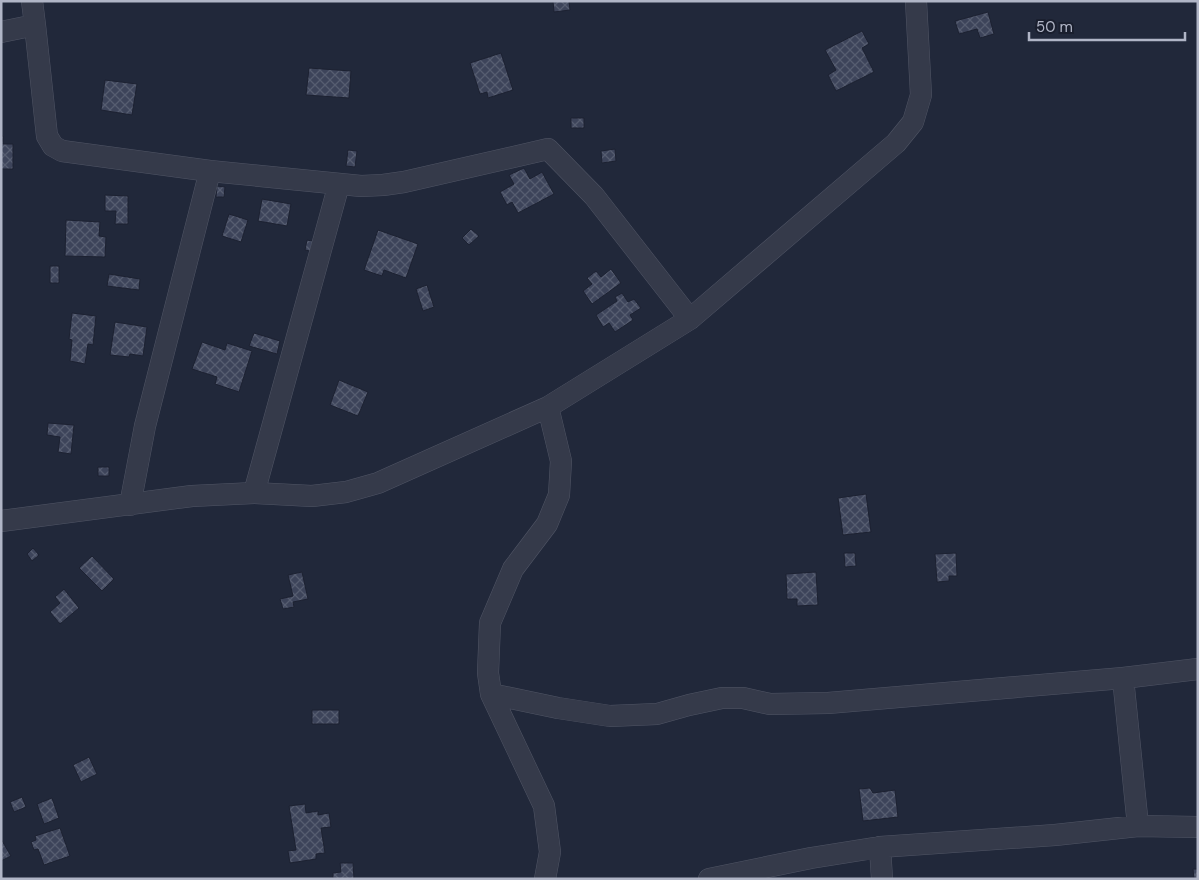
<svg xmlns="http://www.w3.org/2000/svg" width="1199" height="880" font-family="'DM Sans',sans-serif">
  <defs>
    <pattern id="building-cross-hatch" width="8" height="8" patternUnits="userSpaceOnUse" patternTransform="scale(1.25)"><rect width="8" height="8" fill="#3d445a"/><path d="M0 0l8 8M0 8l8-8" fill="none" stroke="#565d70"/></pattern>
  </defs>
  <rect width="100%" height="100%" fill="#21283a"/>
  <!-- building -->
  <path fill="url(#building-cross-hatch)" stroke="#1c2131" d="M553,1H569L570,10L554,12Z
    M988,12L994,34L980,38L977,29L959,34L955,21Z
    M862,31L869,44L862,48L874,72L836,91L828,75L836,70L825,50Z
    M501,53L513,90L488,98L487,92L480,94L470,63Z
    M309,68L351,71L349,98L306,95Z
    M105,80L137,84L132,115L101,110Z
    M571,118H584V128H571Z
    M1,136H3V144H13V169H1Z
    M615,149L616,161L602,163L601,151Z
    M348,150L357,151L355,167L346,166Z
    M524,168L530,179L542,172L554,194L518,213L512,202L507,205L500,192L514,184L509,175Z
    M217,186L225,187L224,197H216Z
    M105,195L128,196V224H115L116,211H105Z
    M262,199L291,204L287,226L258,221Z
    M229,214L248,220L241,242L222,236Z
    M66,220L100,222L99,236L106,237L105,257L65,256Z
    M471,229L479,236L469,245L462,238Z
    M378,230L418,244L406,278L384,270L382,276L364,270Z
    M307,240L317,242L315,252L305,250Z
    M50,266H59V283H50Z
    M611,269L621,283L592,304L583,291L592,284L587,278L596,271L601,277Z
    M109,274L140,279L139,290L107,286Z
    M427,285L434,307L423,311L416,289Z
    M622,293L628,302L634,299L641,308L630,315L633,320L615,332L609,323L603,327L596,315L617,301L615,297Z
    M72,313L96,316L93,345L88,344L85,364L70,361L72,340L69,339Z
    M115,322L147,327L143,356L130,354L129,357L110,355Z
    M254,333L280,341L277,354L249,346Z
    M202,342L225,350L227,343L252,351L239,392L215,384L217,377L192,369Z
    M339,380L368,392L358,416L330,405Z
    M48,423L74,425L71,454L58,452L60,437L47,435Z
    M98,467H109V476H98Z
    M866,494L871,532L843,535L838,498Z
    M33,548L39,555L32,561L27,554Z
    M844,553H855L856,566L845,567Z
    M956,553L957,576H949V581L937,582L935,554Z
    M92,556L114,579L102,591L79,568Z
    M302,572L308,599L293,602L294,607L283,609L280,599L293,596L288,575Z
    M816,572L818,605L797,606V599H787L786,574Z
    M64,589L79,608L60,624L50,612L60,603L55,597Z
    M312,710H339V724H312Z
    M89,757L97,774L81,782L73,765Z
    M870,788L873,793L895,790L898,817L863,821L859,789Z
    M22,797L26,807L14,812L10,802Z
    M52,798L59,818L44,824L37,804Z
    M305,804L306,813L318,811V815L329,813L331,827L321,828L325,853L316,854V859L290,863L288,851L296,850L289,806Z
    M60,828L70,856L44,865L38,849L34,850L31,842L36,840L35,836Z
    M1,839L11,856L1,861Z
    M340,863H353L354,879H333V873L341,872Z
    M1193,869H1198V879H1194Z"/>
  <g fill="none" stroke-linecap="round" stroke-linejoin="round">
    <defs>
      <path id="minor" d="M35,25L47,136L53,146L62,151L210,171L361,186L383,185L404,182L548,149L594,196L690,319
        M1,32L35,25L32,1
        M254,493L339,184
        M130,505L145,426L210,171
        M1,521L192,496L254,493L312,496L346,492L378,483L548,407L690,319L896,143L913,122L921,95L916,1
        M1123,678L1138,826
        M491,694L558,708L610,716L657,714L689,705L722,698H743L770,704L828,703L1123,678L1198,669
        M880,847L1055,835L1138,826L1198,827
        M545,879L550,852L544,806L491,694L488,673L490,623L513,569L547,524L559,495L561,461L548,407
        M709,879L811,858L880,847L882,879"/>
    </defs>
    <!-- minor casing -->
    <use href="#minor" stroke="#505565" stroke-width="22"/>
    <!-- minor -->
    <use href="#minor" stroke="#353a4a" stroke-width="21"/>
  </g>
  <!-- border -->
  <rect width="1199" height="880" fill="none" stroke="#b0b5c6" stroke-width="5"/>
  <!-- scale -->
  <path d="M1029 32v8h156v-8" fill="none" stroke="#b0b5c6" stroke-width="2.5"/>
  <text x="1036" y="32" font-size="15" fill="#b0b5c6" stroke="#1a1f2e" stroke-width="4" paint-order="stroke">50 m</text>
</svg>
